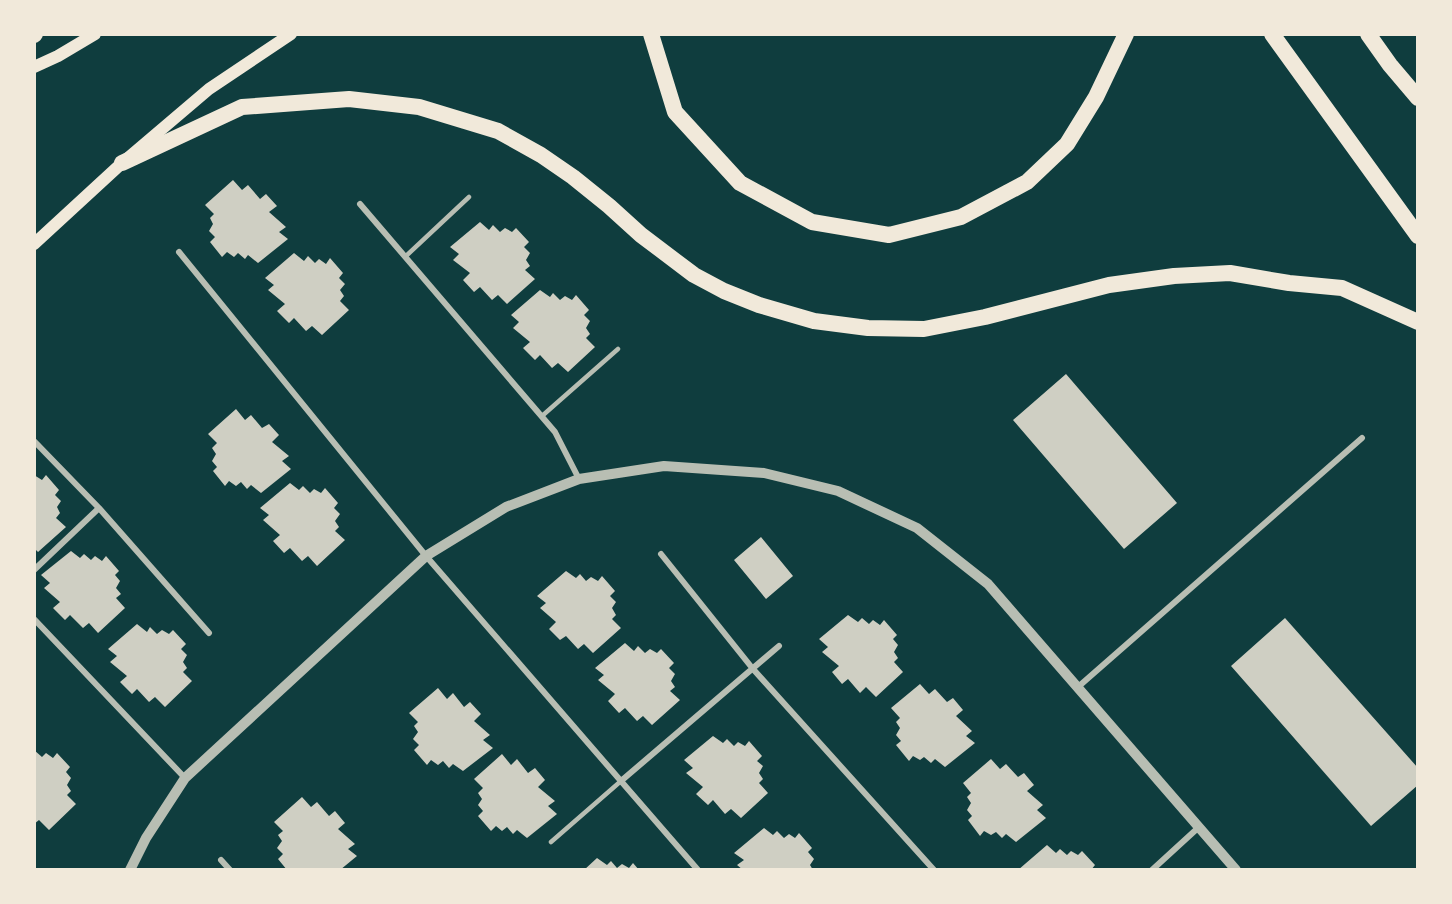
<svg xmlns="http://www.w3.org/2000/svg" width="1452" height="904" font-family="'Roboto Condensed',sans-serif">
  <rect width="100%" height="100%" fill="#0f3d3e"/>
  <!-- building -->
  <path fill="#cfcfc3" d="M233,180L242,190L248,185L260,199L266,194L277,206L269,212L286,227L279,232L288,239L258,263L248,255L245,259L238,253L234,257L227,252L222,257L210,242L215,237L209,231L213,224L210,218L214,214L205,205Z
    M480,222L489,230L493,225L500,232L505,228L512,232L516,228L529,242L524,247L530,253L526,260L530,266L525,270L535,279L507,304L498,295L492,300L480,287L474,292L463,280L470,273L453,260L459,254L450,247Z
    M294,253L304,261L308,256L315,263L319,259L326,264L330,258L343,273L339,278L345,284L340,290L344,296L340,301L349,310L322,335L312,326L306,331L294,318L289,323L277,311L285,304L268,290L274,285L265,278Z
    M540,290L550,297L553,293L560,300L565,296L572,300L576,295L589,310L584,315L590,321L586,328L590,334L586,338L595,347L568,372L558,363L552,368L540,355L535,360L523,348L530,342L513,328L519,322L511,315Z
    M1066,374L1177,503L1124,549L1013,420Z
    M236,409L245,420L251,415L262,428L269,424L279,435L272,442L289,456L282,461L291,469L261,493L251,485L247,489L241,482L236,486L229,481L225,486L213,471L217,467L212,461L216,454L212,448L217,443L208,434Z
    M34,475L42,480L46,475L59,490L55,495L61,501L57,507L60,513L56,518L66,527L38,552L34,548Z
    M290,483L299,490L303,486L310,493L314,489L321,493L325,488L338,503L334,508L340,514L335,521L339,527L335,531L345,540L317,566L308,556L302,561L290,548L284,553L273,541L280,535L263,520L269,515L260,508Z
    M761,537L793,576L766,599L734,560Z
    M71,551L80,558L84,554L91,560L95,556L102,561L106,556L119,571L115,575L120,581L116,588L121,594L116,598L125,608L98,633L89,623L83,628L70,615L65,620L53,608L60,602L44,588L50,583L41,575Z
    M566,571L576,578L580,574L586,581L591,577L598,581L602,576L615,591L610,596L616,602L612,608L616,615L612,619L621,628L593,653L584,644L578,649L566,636L560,640L549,629L556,622L540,608L546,603L537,596Z
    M848,615L858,622L862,618L869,624L873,620L880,625L884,620L897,635L893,639L898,645L894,652L898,658L894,662L903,672L876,697L866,687L860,693L848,679L842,684L832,672L839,666L822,652L828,647L819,639Z
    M1285,618L1418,768V785L1371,826L1231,666Z
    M137,624L147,632L150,627L157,634L162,630L169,634L173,630L186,644L181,649L187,655L183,662L187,668L183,672L192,681L165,707L155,697L149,702L137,689L132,694L120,682L127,676L110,662L117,656L108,649Z
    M625,643L634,651L638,646L645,653L650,649L657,653L661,649L674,663L669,668L675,674L671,681L675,687L670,691L680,700L652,725L643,716L637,721L625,708L619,713L608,701L615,694L598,680L604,675L595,668Z
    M920,684L929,694L935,689L947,702L953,698L963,710L956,716L972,731L966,736L975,743L945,767L935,759L931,763L924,757L920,760L913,756L909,761L896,745L901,741L896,735L900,728L896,722L900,718L891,708Z
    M438,688L447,699L453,693L464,707L470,702L481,714L474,721L490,735L483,740L493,748L463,771L453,764L449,768L443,761L438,765L431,760L427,765L414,750L419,745L413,739L418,732L414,726L418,722L409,713Z
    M713,736L723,743L727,739L734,746L738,742L745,746L749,741L762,756L757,761L763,766L759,773L763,779L759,783L768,793L741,818L731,809L725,814L713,800L708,805L696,794L703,787L686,773L693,768L684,760Z
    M34,750L42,757L46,753L53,758L57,753L70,767L66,772L71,778L67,785L71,791L67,795L76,804L49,830L39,820L34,824Z
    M502,754L511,765L517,759L528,773L535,768L545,780L538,787L555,801L548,806L557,814L527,838L517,830L513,834L507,827L502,831L496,826L491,831L478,816L483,811L478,805L482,799L478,793L483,788L474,779Z
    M991,759L1000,769L1006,764L1018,777L1024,773L1034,785L1027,791L1043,805L1037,810L1046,818L1016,842L1006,834L1002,838L996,832L991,835L984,831L980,836L968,820L972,816L967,810L971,803L967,797L971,793L963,783Z
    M302,797L311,807L317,802L329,816L335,811L345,823L338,829L355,844L348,849L357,856L340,870H287L278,859L283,854L277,848L282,841L278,835L283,831L274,822Z
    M764,828L773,835L777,831L784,838L789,834L795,838L799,833L812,848L808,852L814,859L810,865L813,870H743L737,865L744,860L734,853Z
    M1047,845L1056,853L1060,849L1067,855L1071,851L1078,855L1082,851L1095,865L1091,870H1018Z
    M597,858L607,865L611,861L617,868L622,864L629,868L633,863L639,870H584Z"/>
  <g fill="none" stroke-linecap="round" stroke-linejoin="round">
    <!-- service -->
    <path stroke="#b8beb3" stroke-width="4.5" d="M405,257L469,197
      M542,416L618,349
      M551,842L621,781"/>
    <!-- minor -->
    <path stroke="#b8beb3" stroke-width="6" d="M360,204L555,432L579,479
      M179,252L426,556L698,870
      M34,441L99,508L209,633
      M661,554L753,669L934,870
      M34,570L99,508
      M34,619L185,778
      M1078,687L1362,438
      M621,781L779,646
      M221,860L230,870
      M1152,870L1199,827"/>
    <!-- tertiary -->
    <path stroke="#b8beb3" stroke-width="10" d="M130,870L146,838L185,778L426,556L506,507L579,479L664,466L764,473L838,491L917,528L988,584L1236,870"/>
    <!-- secondary -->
    <path stroke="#f1e9da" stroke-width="12" d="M34,67L58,56L95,34
      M34,244L122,163L209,89L291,34"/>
    <!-- trunk -->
    <path stroke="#f1e9da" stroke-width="16" d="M651,34L675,112L740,183L812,222L889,235L961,217L1027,182L1067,144L1096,97L1126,34
      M1272,34L1418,236
      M1368,34L1390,65L1418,98
      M34,35L35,34
      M122,163L242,107L349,99L419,107L498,131L541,155L573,177L609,206L641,235L694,275L724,291L759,305L814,321L868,328L924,329L985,317L1109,285L1174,276L1230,273L1289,283L1342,288L1418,322"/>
  </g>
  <!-- border -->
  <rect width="1452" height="904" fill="none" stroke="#f1e9da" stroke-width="72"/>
</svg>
